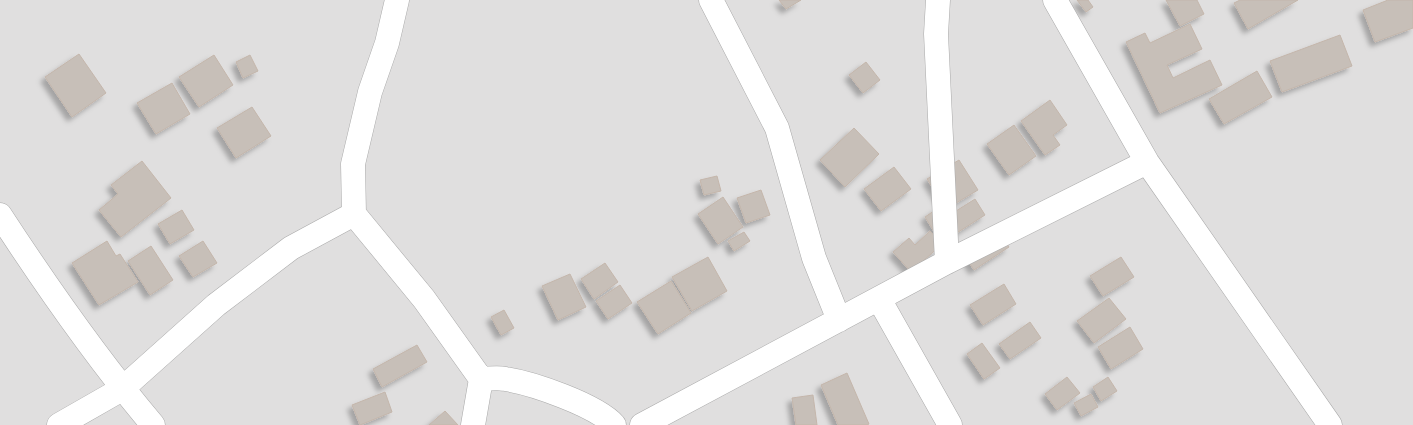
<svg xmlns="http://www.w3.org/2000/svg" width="1413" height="425" font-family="Montserrat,sans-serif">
  <defs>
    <filter id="shadow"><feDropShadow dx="-4.5" dy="4.5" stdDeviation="2.5" flood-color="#0004"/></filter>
  </defs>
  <rect width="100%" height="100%" fill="#f2efe9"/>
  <!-- residential -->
  <path fill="#e0dfdf" d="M0,0H1413V425H0Z"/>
  <!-- building -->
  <path fill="#c7bfb8" stroke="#c4b6ab" filter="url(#shadow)" d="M779,0H801L786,9Z
    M1077,0H1088L1093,7L1086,12Z
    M1166,0H1197L1204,14L1180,26Z
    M1240,0H1298L1248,29L1234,3Z
    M1388,0H1413V28L1375,42L1363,10Z
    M1190,24L1202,49L1167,65L1173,78L1210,60L1222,85L1160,113L1126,42L1145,33L1150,43Z
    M1340,35L1352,66L1282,92L1270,61Z
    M79,54L106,93L72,117L45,77Z
    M214,55L233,85L199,107L179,77Z
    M250,55L258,71L243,78L236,62Z
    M866,62L880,80L863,93L849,75Z
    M1257,71L1272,97L1224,124L1209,99Z
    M172,83L190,114L156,134L137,103Z
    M1050,100L1067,125L1053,135L1060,145L1045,155L1021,121Z
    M252,107L271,136L236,158L217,128Z
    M1014,125L1036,156L1009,175L987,144Z
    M854,128L879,154L845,187L820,160Z
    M959,160L978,190L946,209L927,179Z
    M142,161L171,198L121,237L99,210L118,194L111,185Z
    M894,167L911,189L881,211L864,189Z
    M717,176L721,191L704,195L700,180Z
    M761,190L770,215L746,223L737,198Z
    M723,197L743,227L718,244L698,214Z
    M975,199L985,215L941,243L925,217L941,206L948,216Z
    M182,210L194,230L170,244L158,224Z
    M998,230L1009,247L974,270L963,253Z
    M930,231L942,244L911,272L893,252L909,238L915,245Z
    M744,232L750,241L734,251L728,241Z
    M107,241L116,256L120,254L138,282L99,305L72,263Z
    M203,241L217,263L193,277L179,256Z
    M151,246L173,280L150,295L128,261Z
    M708,257L727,291L692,311L672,277Z
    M1121,257L1134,277L1103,296L1090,276Z
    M605,263L618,282L594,299L581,279Z
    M570,274L586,307L558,320L542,286Z
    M671,281L691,313L658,334L637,302Z
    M1004,284L1016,304L983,325L970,305Z
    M620,285L632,303L608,319L596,301Z
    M1109,298L1126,319L1094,343L1077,321Z
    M504,310L514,328L501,335L491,317Z
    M1030,322L1041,338L1010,359L999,344Z
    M1130,327L1143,349L1111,369L1098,347Z
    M982,343L1000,368L984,379L967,354Z
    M417,345L427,362L382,387L373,369Z
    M847,373L869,424L867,425H838L821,385Z
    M1067,377L1080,393L1057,410L1045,394Z
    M1108,377L1117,391L1101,401L1093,387Z
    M385,392L392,412L360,425L352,405Z
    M1091,394L1098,407L1081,416L1074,403Z
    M813,395L817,425H796L792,398Z
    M445,411L458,425H429Z"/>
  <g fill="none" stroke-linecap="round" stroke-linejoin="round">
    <defs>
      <path id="street" d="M397,0L387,43L370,92L353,164L354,214L424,299L481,379L473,425
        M711,0L777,128L814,258L839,320
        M938,0L936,34L947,262
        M1055,0L1147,162L1330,425
        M0,215C47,287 97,359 153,425
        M879,299L950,425
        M481,379C489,379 497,377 505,379C532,383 596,405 614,425
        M59,425L122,389L216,305L291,248L354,214
        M642,425L947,262L1147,162"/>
    </defs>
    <!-- street casing -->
    <use href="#street" stroke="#a9a9a9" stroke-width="25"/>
    <!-- street -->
    <use href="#street" stroke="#fff" stroke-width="24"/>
  </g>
</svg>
